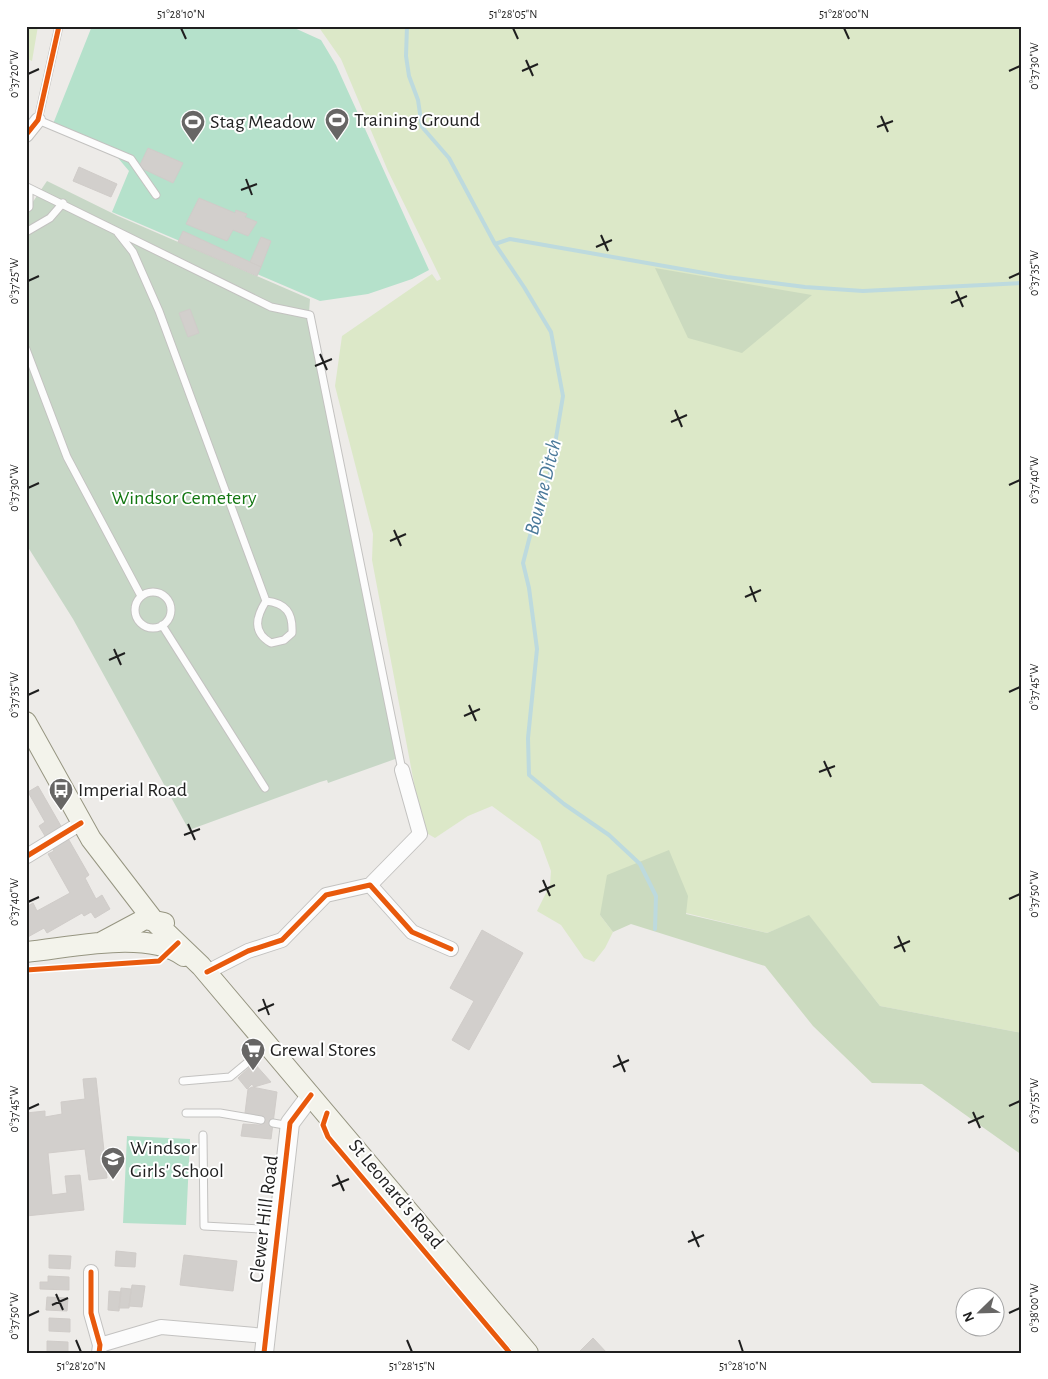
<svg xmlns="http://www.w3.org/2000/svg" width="1048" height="1379" font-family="'Alegreya Sans',sans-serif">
  <rect width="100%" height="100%" fill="#edebe8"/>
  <!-- grass -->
  <path fill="#dce8c8" d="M26,26H38L32,61L26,58Z
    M318,26H1022V1033L880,1006L809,916L767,933L686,913L600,915L613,932L605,948L594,962L584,958L561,925L537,911L550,885L551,871L540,841L492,806L468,816L435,838L423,831L372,560L373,534L335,386L342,336L432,274L437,281L441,279L388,171L341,59Z"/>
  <!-- forest -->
  <path fill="#cbdabf" d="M655,268L812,295L742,353L688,338Z
    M669,850L688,896L686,914L767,933L809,915L880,1006L1022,1033V1155L922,1084L872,1083L813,1026L765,966L631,924L613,932L600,915L607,875Z"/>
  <!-- cemetery -->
  <path fill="#c7d7c6" d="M47,181L118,216L310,299L309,313L398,758L328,783L327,780L320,782L189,830L73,619L26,544V212Z"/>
  <!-- pitch -->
  <path fill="#b5e1cb" d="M92,26H290L321,40L336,65L429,270L412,279L368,294L320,301L112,212L129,171L118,158L51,129Z
    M127,1136L190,1139L186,1225L123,1223Z"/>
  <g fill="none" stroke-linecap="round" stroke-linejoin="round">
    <!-- stream -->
    <path stroke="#bddade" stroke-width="4" d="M407,26L406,56L409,76L418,100L422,127L449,158L495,244L524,287L551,332L563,396L550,474L532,528L523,563L529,588L537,649L528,738L529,775L564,804L609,835L640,864L656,896L655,929
      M495,244L510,239L727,277L805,287L863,291L1022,283"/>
  </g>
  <!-- building -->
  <path fill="#d2cfcc" stroke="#d0ccc9" d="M148,148L183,163L173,183L139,167Z
    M79,167L117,184L111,197L73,181Z
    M199,198L235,213L236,210L247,214L245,217L257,222L248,236L233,230L227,241L186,224Z
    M183,231L261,267L257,276L178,242Z
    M261,237L271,241L261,267L250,262Z
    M190,309L199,333L188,337L179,313Z
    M38,786L89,875L85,878L96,899L102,895L110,909L95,918L91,912L84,916L82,913L47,933L44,928L26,938V907L33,903L37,911L70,893L48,854L54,851L39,826L45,822L28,792Z
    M482,930L523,953L469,1050L452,1040L474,1001L450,988Z
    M254,1063L271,1082L254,1087L252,1084L247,1089L238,1078Z
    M96,1078L107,1178L89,1180L85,1149L48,1153L52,1195L67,1193L65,1176L80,1175L84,1210L26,1216V1113L45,1111V1117L62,1114L61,1102L85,1099L83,1079Z
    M252,1087L277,1092L271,1139L241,1136L243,1124L260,1125L262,1118L245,1113L248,1089Z
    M116,1251L136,1253L135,1267L115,1266Z
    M49,1255L71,1256L70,1269L49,1268Z
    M184,1255L237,1261L233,1291L180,1285Z
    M48,1276L69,1277V1290L40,1289V1282H48Z
    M132,1285L145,1286L142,1307L129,1306Z
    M121,1288L131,1289L129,1308H119Z
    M109,1291L121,1292L119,1311L108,1310Z
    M47,1297L68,1298L67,1311L46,1310Z
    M49,1318L70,1319V1332L49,1331Z
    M593,1338L607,1353H578Z
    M47,1341L68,1342V1353H47Z"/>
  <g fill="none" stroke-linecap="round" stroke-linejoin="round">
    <defs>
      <path id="service" d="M59,26L38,120L131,159L156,195
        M29,188L271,307L310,315L402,770
        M26,209L29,207V188L27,187
        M26,232L50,218L63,203
        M118,233L133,252L159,311L266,601C286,603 293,613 292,633L284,640L271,643C252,632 256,617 266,601
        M26,349L67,457L141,596
        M135 610a18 18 0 1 1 36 0a18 18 0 1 1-36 0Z
        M162,625L265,788
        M183,1081L230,1077L266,1047
        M186,1113H220L261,1120
        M273,1123L290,1126
        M203,1135L204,1226L277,1230"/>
      <path id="minor" d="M26,135L38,120
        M27,856L81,823
        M370,885L420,834L402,770
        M207,972L248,951L282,940L326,895L370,885L412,932L451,949
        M91,1272V1313L100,1345L99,1353
        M100,1345L161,1327L266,1336"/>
      <path id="tertiary" d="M264,1353L290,1123L311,1095"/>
      <path id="secondary" d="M26,722L91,839L154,921L201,966L528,1353
        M102,942L145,919L164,923
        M26,952C70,948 146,929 184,956"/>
    </defs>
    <!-- service casing -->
    <use href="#service" stroke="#c3c2c0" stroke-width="9"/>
    <!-- minor casing -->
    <use href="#minor" stroke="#c3c2c0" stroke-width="16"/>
    <!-- tertiary casing -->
    <use href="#tertiary" stroke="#c3c2c0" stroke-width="20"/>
    <!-- secondary casing -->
    <use href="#secondary" stroke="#969581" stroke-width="22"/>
    <!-- service -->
    <use href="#service" stroke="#fcfcfc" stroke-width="7"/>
    <!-- minor -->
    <use href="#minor" stroke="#fcfcfc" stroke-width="14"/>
    <!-- tertiary -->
    <use href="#tertiary" stroke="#fcfcfc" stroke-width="18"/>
    <!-- secondary -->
    <use href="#secondary" stroke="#f3f3eb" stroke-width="20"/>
    <defs>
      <path id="cycleway" d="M26,135L38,120L59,26
        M27,856L81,823
        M26,970L159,961L178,943
        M207,972L248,951L282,940L326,895L370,885L412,932L451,949
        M327,1113L323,1125L328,1137L510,1353
        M91,1272V1313L100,1345L99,1353
        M264,1353L290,1123L311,1095"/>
    </defs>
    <!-- cycleway casing -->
    <use href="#cycleway" stroke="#fff" stroke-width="8"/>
    <!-- cycleway -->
    <use href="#cycleway" stroke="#e8590c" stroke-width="5"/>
  </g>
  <!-- ticks -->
  <path fill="none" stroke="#1f1f1f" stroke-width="2" d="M181,28L186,39M513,28L518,39M844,28L849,39M526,60L533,76M522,71L538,64M1009,71L1020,66M28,74L39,69M881,116L888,132M877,127L893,121M246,179L252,195M241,190L257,184M601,235L608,251M596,247L612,240M1009,278L1020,273M28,281L39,276M956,291L963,307M951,303L967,296M320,354L327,370M315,366L332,359M675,410L682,427M671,422L687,415M1009,485L1020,480M28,488L39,483M394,530L401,546M390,541L406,534M750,586L756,602M745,597L761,590M114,649L121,665M109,660L125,653M1009,692L1020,687M28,695L39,690M469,705L476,721M464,716L480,709M824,761L831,777M819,772L835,766M188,824L195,840M184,835L200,829M543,880L550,896M539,892L555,885M1009,899L1020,894M28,902L39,897M898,936L905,952M894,948L910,941M263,999L269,1015M258,1011L274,1004M618,1055L625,1072M613,1067L629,1060M1009,1106L1020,1101M28,1109L39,1104M973,1112L980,1128M968,1123L984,1116M337,1175L344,1191M332,1186L349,1179M692,1231L699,1247M688,1242L704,1235M56,1294L63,1310M52,1305L68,1298M1009,1313L1020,1308M28,1316L39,1311M76,1340L81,1352M407,1340L412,1352M739,1340L743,1352"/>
  <!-- icons -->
  <defs>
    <symbol id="stadium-pin" viewBox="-11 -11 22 30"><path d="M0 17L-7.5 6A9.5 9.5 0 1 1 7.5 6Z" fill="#676665" stroke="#fff"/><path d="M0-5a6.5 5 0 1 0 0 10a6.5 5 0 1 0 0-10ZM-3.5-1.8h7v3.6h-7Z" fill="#fff"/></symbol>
    <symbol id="bus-pin" viewBox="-11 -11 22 30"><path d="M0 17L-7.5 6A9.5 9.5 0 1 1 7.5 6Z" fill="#676665" stroke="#fff"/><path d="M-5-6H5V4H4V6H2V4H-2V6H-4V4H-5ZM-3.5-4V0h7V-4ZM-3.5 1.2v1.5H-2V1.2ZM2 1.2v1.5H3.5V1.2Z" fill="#fff"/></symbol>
    <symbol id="supermarket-pin" viewBox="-11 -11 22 30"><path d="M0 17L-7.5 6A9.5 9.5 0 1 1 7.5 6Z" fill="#676665" stroke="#fff"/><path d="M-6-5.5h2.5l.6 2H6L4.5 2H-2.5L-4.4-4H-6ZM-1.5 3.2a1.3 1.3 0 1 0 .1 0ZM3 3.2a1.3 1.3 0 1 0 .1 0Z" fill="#fff"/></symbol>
    <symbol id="school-pin" viewBox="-11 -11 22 30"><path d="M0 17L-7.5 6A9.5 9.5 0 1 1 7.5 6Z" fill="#676665" stroke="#fff"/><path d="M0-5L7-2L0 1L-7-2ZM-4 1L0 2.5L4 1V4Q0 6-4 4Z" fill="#fff"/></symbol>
  </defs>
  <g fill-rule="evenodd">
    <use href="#stadium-pin" x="323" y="106" width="28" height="38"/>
    <use href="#stadium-pin" x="179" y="108" width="28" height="38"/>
    <use href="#bus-pin" x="47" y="776" width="28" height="38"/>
    <use href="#supermarket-pin" x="239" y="1036" width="28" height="38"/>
    <use href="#school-pin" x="99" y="1145" width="28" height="38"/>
  </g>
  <g text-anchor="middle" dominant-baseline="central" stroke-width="4" stroke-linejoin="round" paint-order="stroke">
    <!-- poi labels -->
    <g font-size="20" fill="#1f1f1f" stroke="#fff" text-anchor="start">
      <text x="354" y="120">Training Ground</text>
      <text x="210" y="122">Stag Meadow</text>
      <text x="78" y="790">Imperial Road</text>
      <text x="270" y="1050">Grewal Stores</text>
      <text x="130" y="1148">Windsor<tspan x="130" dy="23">Girls' School</tspan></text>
    </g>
    <!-- park labels -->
    <g font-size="20" fill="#137712" stroke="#fff">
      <text x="184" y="498">Windsor Cemetery</text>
    </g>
    <!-- street labels -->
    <g font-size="20" fill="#1f1f1f" stroke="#fff">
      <text transform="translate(396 1194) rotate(50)">St Leonard's Road</text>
      <text transform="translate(264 1219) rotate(-83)">Clewer Hill Road</text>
    </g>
    <!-- water labels -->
    <g font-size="21" font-style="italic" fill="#4a799a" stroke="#fff">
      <text transform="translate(543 487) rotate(-76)">Bourne Ditch</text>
    </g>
  </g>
  <!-- border -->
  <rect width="1048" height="1379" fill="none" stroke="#ffffff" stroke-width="55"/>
  <!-- north arrow -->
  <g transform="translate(980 1312) rotate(247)"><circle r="24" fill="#ffffff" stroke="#a5a5a5"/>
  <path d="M0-4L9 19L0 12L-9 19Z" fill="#676665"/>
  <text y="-8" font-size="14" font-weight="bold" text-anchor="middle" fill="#1f1f1f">N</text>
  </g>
  <rect x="28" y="28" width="992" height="1324" fill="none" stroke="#1f1f1f" stroke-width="2"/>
  <g font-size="12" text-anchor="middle" fill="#1f1f1f">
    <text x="181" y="18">51°28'10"N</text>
    <text x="513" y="18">51°28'05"N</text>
    <text x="844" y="18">51°28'00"N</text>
    <text transform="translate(1034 66) rotate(-90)" y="4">0°37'30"W</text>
    <text transform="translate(14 74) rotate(-90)" y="4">0°37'20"W</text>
    <text transform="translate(1034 273) rotate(-90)" y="4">0°37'35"W</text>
    <text transform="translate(14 281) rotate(-90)" y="4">0°37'25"W</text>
    <text transform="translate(1034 480) rotate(-90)" y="4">0°37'40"W</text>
    <text transform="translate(14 488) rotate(-90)" y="4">0°37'30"W</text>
    <text transform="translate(1034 687) rotate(-90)" y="4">0°37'45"W</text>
    <text transform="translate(14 695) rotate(-90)" y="4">0°37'35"W</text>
    <text transform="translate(1034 894) rotate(-90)" y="4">0°37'50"W</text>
    <text transform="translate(14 902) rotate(-90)" y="4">0°37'40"W</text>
    <text transform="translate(1034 1101) rotate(-90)" y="4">0°37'55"W</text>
    <text transform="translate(14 1109) rotate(-90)" y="4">0°37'45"W</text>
    <text transform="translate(1034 1308) rotate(-90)" y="4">0°38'00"W</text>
    <text transform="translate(14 1316) rotate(-90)" y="4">0°37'50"W</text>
    <text x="81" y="1370">51°28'20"N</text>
    <text x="412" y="1370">51°28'15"N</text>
    <text x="743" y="1370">51°28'10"N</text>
  </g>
</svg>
